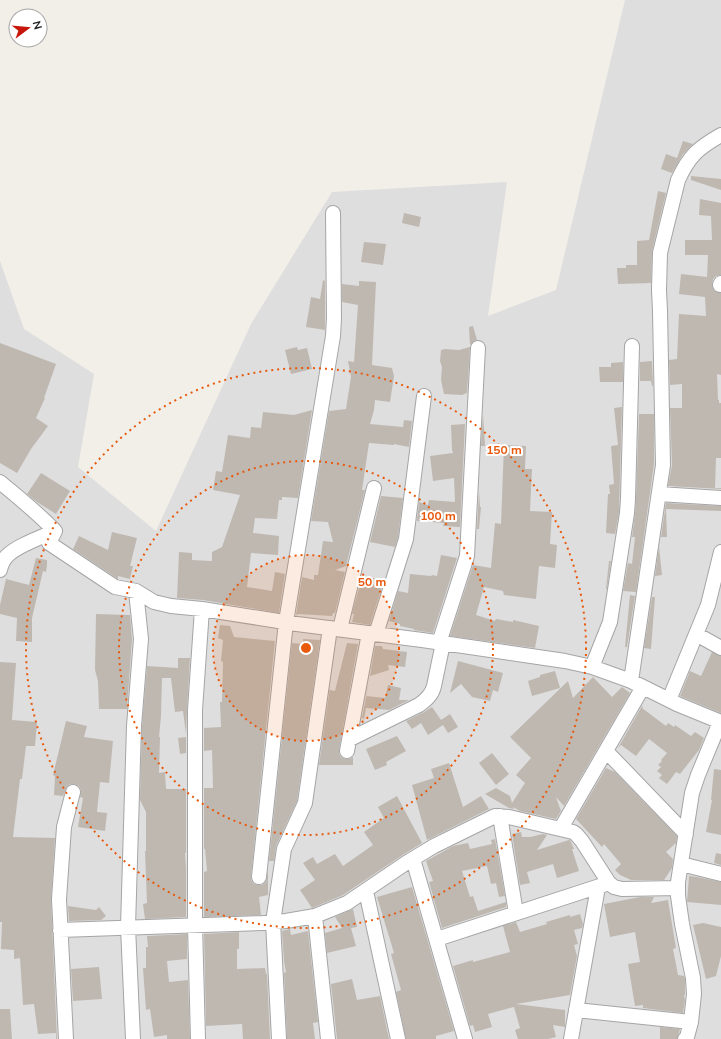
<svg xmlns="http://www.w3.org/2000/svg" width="721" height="1039" font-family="Mulish,sans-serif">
  <rect width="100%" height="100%" fill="#f1efe8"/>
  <!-- residential -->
  <path fill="#dfdede" d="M625,0H721V1039H0V261L24,329L94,374L78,467L156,531L251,324L332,192L507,182L488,316L556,290Z"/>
  <!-- building -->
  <path fill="#beb8b1" d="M683,141L693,144L683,154L672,173L661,169L666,154L677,158Z
    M691,176L721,179V190L691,180Z
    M658,191L666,193L652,251L651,283L618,284L617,268H626V265H637V241L649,240Z
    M700,199L721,203V275L716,276L713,279L712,285L713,289L716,292L721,293V375L717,374L718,400H719V403H721V458H716L715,488H721V489L668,486L672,465L670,408H682V384L670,385L669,360L677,359L679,314L706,316L705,297L679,294L681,274L707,277L708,255H685V240H712L711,216L699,215Z
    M404,213L421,217L419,227L402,223Z
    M364,242L386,244L383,265L361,262Z
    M323,280L325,281V330L306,327L311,297L320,299Z
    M359,281L376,282L372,365L392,368L394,376L390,402L375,400L374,410L370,424L403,427L404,420L412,421L409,447L394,444V445L369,443L362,490H365L346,566L335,570L345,572L335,613H333L332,616L298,614L297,615H296L302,577L314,580V575H318L323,541L333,542L328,522L311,521L329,411L346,409L351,377L348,361L354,362L358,305L342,302V284L359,286Z
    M473,326L477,340L474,341L470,345L469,327Z
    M0,343L56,364L44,398H45L36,418L48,426L31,449L17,473L0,463Z
    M297,347L298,350L307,348L312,369L291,374L285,350Z
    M470,347L467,393L462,395L444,394L441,380L442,367L440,361L441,350L445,349L459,350Z
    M652,361L653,386H652L651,381H640V362Z
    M623,362V382H600L599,367H611V363Z
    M622,407L619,512L615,534L606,533L608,494H610L609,485L614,484L611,446L618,445L614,408Z
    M312,410L298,498L282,497V500H279L277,519L255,518L253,533L279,536L278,555L251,553L247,587L272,591L275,572L285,574L279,613L203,600L177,598L179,552L192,553V560L212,561V552L222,547L240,495L213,490L216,471L222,472L228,435L250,438L251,427L261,428L263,412L294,415Z
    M483,414L485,446H481Z
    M639,414H654V464L636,592L623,591L628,563L632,564L635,537H632L635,514L636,499Z
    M465,424L460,527L443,526L444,523L417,521L419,502L428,505L429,500L455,502L454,478L433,481L430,456L453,453L452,450L451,425Z
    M504,445L526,446L525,469H532L530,511L552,512L550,544L557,545L555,568L539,566L536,599L504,595L503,591L484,587L476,615L495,621L496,619L513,622V620L539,626L535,648L450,636L473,565L491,568L495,523L501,524Z
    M41,473L70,491L56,514L37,502L27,494Z
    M479,491L480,507H481L479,529H477Z
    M381,496L403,498L398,537L395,547L370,542Z
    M666,503L721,506V511L666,509L667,537H661Z
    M112,532L137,538L130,566H133L130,579L118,576V579L73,549L79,536L108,550Z
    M659,547L662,575L655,576Z
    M441,555L457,558L433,633L414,630V629L400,626V624L389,621L398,591L408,593L410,574L431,576L432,575L437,576Z
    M36,558L47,560V565L46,572L43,571L32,618V642L16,641L17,618L0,614V605L6,579L29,585Z
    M609,561H611L607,589H606Z
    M368,577L384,580L370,625L352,622L354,614H352L360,584L367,585Z
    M630,595L635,596L627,647H625Z
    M652,597H655L651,649L644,648Z
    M96,614L130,615L132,639L127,709H99L98,681L95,670Z
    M220,625L230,626L234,637L275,641L251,876V880L254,884L258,885H262L266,882L268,869V895L259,897L261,915L204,917V872L207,871L205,849H204V788H213L212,750L204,751V728L221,727L220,702H222L223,662L221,661L223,640L218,638Z
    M303,639L320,640L297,801L276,846L274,861H269L292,643L303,644Z
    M347,643L358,644L339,750V754L342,758L346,759H349L353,757V765H319L330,687V690L335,691Z
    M375,646H382L383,649L407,652L405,667L388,665L389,670L370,676Z
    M712,652L721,656V713L680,696L690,671L701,676Z
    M178,658H190L187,709L186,734L183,711L175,712L171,678H162L161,716L159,737H160L159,773L165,772L166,789H186V853H185L186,869V917L145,919L143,904L147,903L145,851H146V812L140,800L142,726L147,666L178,668Z
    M458,661L503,673L498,692L493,690L490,701L472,697L461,684L450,693Z
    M0,662L16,663L12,720L37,722L35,746H26L22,779H20L13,837L55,838L51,899L57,1039H56V1033L38,1034L34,1004L23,1005L20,958L14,959V950L1,949L2,922H0Z
    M555,671L560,688L532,696L528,681L540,677V675Z
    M593,677L612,697L622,687L630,693L564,806L556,797L561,811L556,819L520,811L513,807L514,809L509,808L485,794L496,788L510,796L512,803L525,783L516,775L531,758L510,737L568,681L573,698Z
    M369,682L366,696L385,698L388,685L401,688L399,700H409L389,710L366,708L364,719L362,718Z
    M642,706L643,707L642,708L666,726L668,723L674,727L675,725L691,736L695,732L704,738L699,750L680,774L676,772L667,784L659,778L662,775L657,771L661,767L658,765L662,761L661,760L667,753L649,739L636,756L621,745L618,748Z
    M432,707L441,720L450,714L458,727L448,733L443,725L428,735L421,723L412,729L406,721L424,712Z
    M66,721L87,726L84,737L113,741L109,783L100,782L97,812L107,813L105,831L78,827L83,798L80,797L81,790L79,786L75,784H70L67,786L63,796L54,795L55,776L53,775Z
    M397,736L406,751L386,762L387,765L375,770L366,749Z
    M186,737V753L180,754L178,738Z
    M492,753L509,774L496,785L479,763Z
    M449,763L463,807L481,796L489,809L427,840L412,785L434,778L431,769Z
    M606,768L615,772L677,836L676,843L666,852L673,859L672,868L664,880H631L620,875L615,870L621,864L604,844L602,847L576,819Z
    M714,769L721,770V835L706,832L712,800H711Z
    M397,796L422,843L401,856L343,895L312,908L300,890L315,880L303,863L313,857L317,864L335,854L343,866L373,845L364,832L384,818L378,807Z
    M521,832L522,837H530L543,834L547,835L537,850L569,840H570L574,849H572L579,871L557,878L553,864L527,872L530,883L520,885L512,834Z
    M495,839L505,896L499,897L496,883L491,884L487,866L462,871L470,897L473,896L478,911L506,902V907L442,928L429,882L433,881L426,861L453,846L468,843L470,849L492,844L491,840Z
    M716,853L721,854V865L714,863Z
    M689,876L697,877L721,882V905L687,902Z
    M412,887L454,1031L436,1036V1039H406L396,992L401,990L391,954L394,953L377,897Z
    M640,897H654L651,903L668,900L676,948L673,949L678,975L684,976L685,979V995H684L685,1000L683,1013L643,1008V1005L635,1006L628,964L640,962L635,932L610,937L604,904Z
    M68,906L96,910L99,907L106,916L101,920L69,921Z
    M353,909L357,927L351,928L356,946L327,953L325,933L342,928L335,917Z
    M580,914L583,924L582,928L574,930L578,944L574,945L577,956L570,995L516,1004L565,1010V1027L553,1025L556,1037L548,1039H518L515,1030L520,1028L514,1007L488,1014L492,1027L475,1032L473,1025L470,1026L453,966L473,960V962L510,952L503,926L516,922L520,932L547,924L546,922L570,915V917Z
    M703,923L721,927V956L716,976L706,979L693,925Z
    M290,929L291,935L308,931L318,1022L313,1023L315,1039H287L284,973L286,972L284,961L282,931Z
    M239,932V949H237V969L265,968L266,974H267L270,1039H243L242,1024L206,1026L204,934Z
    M187,934V959L167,961L169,982L188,980L190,1039H167V1035L154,1037L150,1009L146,1010L143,968H146V947H148L147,936Z
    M99,967L102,999L73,1001L71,969Z
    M352,979L357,1000L380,996L389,1039H337L331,984Z
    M0,1009H10L12,1039H0Z
    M660,1027L680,1029L677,1039H660Z"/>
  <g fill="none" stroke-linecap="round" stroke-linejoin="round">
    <defs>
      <path id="minor" d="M720,285L721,283
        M0,482C19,498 38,513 55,531L49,543L115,587L136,591L154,602L171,606L202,609L297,624L422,640L565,661L592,667L631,681L677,704L721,722
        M659,494L721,498
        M0,570C1,565 3,560 7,556C16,546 42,537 55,531
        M340,629L374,488
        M376,634L406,539L424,396
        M696,634L721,648
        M439,643L467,556L478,348
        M592,667L610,622L627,513L628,499L632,346
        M631,681L663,465L660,311L659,290L660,253L678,180C689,156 698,148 721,135
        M669,700L708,605L721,552
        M350,739L419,705C426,700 432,695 434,686L443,643
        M347,751L369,633
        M606,751L686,834
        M500,816L516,913
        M561,828L643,687
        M413,859L465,1039
        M681,864L721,874
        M259,877L286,622L333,336L334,318L333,213
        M366,891L398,1039
        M315,916L328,1039
        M60,930L263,923L286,921L315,916L347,903L406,863L434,846L495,816L509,817L573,832L576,834L582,841L609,883L614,887L622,889L678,888
        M437,939L609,883
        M576,1010L691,1022
        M66,1039L59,899L64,827L73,792
        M133,1039L128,927L134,726L141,639L136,591
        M198,1039L195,925V710L202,609
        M279,1039L273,922L284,849L305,803L330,628
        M571,1039L598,887
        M685,1039L687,1037L691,1022L694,994L693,978L682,924L678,896V882L692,793L698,775L720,722"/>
    </defs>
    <!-- minor casing -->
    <use href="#minor" stroke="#a5a5a5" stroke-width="16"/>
    <!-- minor -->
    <use href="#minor" stroke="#fff" stroke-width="14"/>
  </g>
  <!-- distance rings -->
  <circle cx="306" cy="648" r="93" fill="#e8590c" fill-opacity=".12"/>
  <g fill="none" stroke="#e8590c" stroke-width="2" stroke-dasharray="2 4">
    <circle cx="306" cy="648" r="93"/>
    <circle cx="306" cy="648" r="187"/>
    <circle cx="306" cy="648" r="280"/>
  </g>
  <circle cx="306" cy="648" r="6" fill="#e8590c" stroke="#fff" stroke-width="2"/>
  <g font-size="12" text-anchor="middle" font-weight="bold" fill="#e8590c" stroke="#fff" stroke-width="4" stroke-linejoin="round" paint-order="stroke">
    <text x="504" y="454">150 m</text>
    <text x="438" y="520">100 m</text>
    <text x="372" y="586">50 m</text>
  </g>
  <!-- north arrow -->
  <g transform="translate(28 28) rotate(74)"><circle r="19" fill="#ffffff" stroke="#a6a6a6"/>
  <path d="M0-3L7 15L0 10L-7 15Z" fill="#c8150a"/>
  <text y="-6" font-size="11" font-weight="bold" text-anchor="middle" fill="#212121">N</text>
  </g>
</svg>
